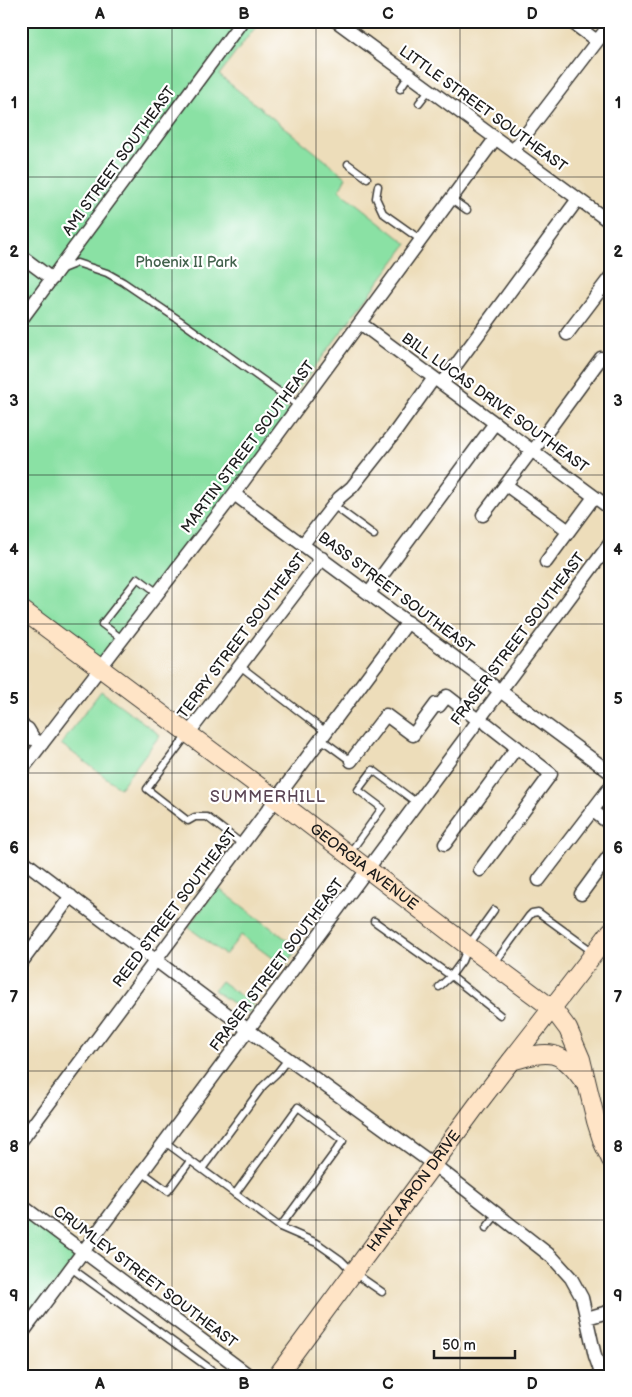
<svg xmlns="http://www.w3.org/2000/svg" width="632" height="1397" font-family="'Balsamiq Sans',sans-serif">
  <rect width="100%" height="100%" fill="#fff"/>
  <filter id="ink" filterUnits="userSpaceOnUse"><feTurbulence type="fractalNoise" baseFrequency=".02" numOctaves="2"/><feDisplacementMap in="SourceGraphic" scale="10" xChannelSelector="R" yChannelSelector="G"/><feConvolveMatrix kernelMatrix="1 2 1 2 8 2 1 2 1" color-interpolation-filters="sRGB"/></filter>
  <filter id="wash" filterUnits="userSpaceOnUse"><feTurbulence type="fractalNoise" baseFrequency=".0096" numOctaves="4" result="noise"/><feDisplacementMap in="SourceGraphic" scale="20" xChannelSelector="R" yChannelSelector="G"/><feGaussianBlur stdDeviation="1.12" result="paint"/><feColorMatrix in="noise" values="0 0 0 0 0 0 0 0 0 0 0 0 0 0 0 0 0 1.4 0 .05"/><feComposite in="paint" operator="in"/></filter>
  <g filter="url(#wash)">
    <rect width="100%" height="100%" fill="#edddba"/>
    <!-- green -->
    <path fill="#8ae1a4" stroke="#537e60" d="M21,21H260L219,75L346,177L339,190L407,244L285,407L293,412L102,667L21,605Z
      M101,691L160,735L120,788L61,744Z
      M218,888L298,948L284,967L241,935L225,955L188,927Z
      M221,981L254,1006L249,1012L246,1013L214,990Z
      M21,1208L80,1251L30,1319L21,1313Z"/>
  </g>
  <g filter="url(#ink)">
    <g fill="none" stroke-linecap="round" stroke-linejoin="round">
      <defs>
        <path id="service" d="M400,89L409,75
          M419,103L429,90
          M348,164L367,178
          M378,186L376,198L383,213L421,240
          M450,198L467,210
          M62,269L77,263L107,273L123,282L179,320L299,406
          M333,505L374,535
          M122,639L102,624L138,578L158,593
          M240,666L326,732
          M187,735L147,789L188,821L195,817H207L242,844
          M321,739L351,761
          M349,854L382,808L358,790L373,770L417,803
          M374,921L451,976L500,1015
          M494,964L529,916L532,913L538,912L593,952
          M439,987L451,976L462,961L468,946L494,910
          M165,1142L280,1227L317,1243L341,1260L353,1272L382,1292
          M202,1169L263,1086L277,1073L288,1059
          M142,1172L168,1191L190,1161
          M235,1194L298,1107L343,1141L280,1227
          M486,1228L497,1214
          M71,1268L220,1376"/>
        <path id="minor" d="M336,21L611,223
          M570,21L597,41
          M513,151L611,23
          M21,256L52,279
          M21,320L242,21
          M360,323L611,509
          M567,334L611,276
          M442,384L578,199
          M533,451L601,358
          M506,485L569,531
          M234,494L611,773
          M483,515L532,450
          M303,544L339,498L352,487L393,435L434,378
          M546,562L594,497
          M369,593L495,423
          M21,725L28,729L34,739
          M188,734L322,558
          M21,738L34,739L42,744
          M351,761L386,715L413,735L436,704L439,706L447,696L478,720
          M21,771L234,494L495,139
          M592,810L611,825
          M445,844L517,747
          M21,859L247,1029L433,1164L552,1257L571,1278L582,1298L595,1356L602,1376
          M480,870L551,774L487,724
          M539,880L611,786
          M581,894L611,853
          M21,963L71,896
          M21,1141L408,622
          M21,1205L250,1376
          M587,1318L611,1311
          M21,1335L611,542"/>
        <g id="secondary">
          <path id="s1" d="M21,609L276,799L468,946L553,1009L568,1029L581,1059L596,1121L603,1143L611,1160"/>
          <path d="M511,1061C548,1051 560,1047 584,1082"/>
          <path id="s2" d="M277,1376C344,1286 410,1195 477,1105C521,1047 567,990 611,931"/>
        </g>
      </defs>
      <!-- service casing -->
      <use href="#service" stroke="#3b3934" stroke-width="9"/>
      <!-- minor casing -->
      <use href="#minor" stroke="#3b3934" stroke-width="15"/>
      <!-- secondary casing -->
      <use href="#secondary" stroke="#3b3934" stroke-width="20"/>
      <!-- service -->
      <use href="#service" stroke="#fff" stroke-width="6"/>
      <!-- minor -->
      <use href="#minor" stroke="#fff" stroke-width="12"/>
      <!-- secondary -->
      <use href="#secondary" stroke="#ffe4c6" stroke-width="18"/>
    </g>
  </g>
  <!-- grid -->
  <path fill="none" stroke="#1c1c1c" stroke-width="1" stroke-opacity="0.55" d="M172,21V1376M316,21V1376M460,21V1376M21,177H611M21,326H611M21,475H611M21,624H611M21,773H611M21,922H611M21,1071H611M21,1220H611"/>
  <g text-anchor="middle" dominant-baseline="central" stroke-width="4.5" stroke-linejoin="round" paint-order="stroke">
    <!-- street labels -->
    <g font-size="15" fill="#1c1c1c" stroke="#fff">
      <text transform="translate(483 109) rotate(36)">LITTLE STREET SOUTHEAST</text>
      <text transform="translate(119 161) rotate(-54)">AMI STREET SOUTHEAST</text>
      <text transform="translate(495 403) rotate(36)">BILL LUCAS DRIVE SOUTHEAST</text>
      <text transform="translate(248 447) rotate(-53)">MARTIN STREET SOUTHEAST</text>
      <text transform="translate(396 593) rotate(37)">BASS STREET SOUTHEAST</text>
      <text transform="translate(242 636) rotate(-53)">TERRY STREET SOUTHEAST</text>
      <text transform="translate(518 639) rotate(-53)">FRASER STREET SOUTHEAST</text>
      <text stroke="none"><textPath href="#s1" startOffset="429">GEORGIA AVENUE</textPath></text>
      <text transform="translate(175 908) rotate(-53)">REED STREET SOUTHEAST</text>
      <text transform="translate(277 965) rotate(-53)">FRASER STREET SOUTHEAST</text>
      <text stroke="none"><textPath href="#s2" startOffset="230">HANK AARON DRIVE</textPath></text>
      <text transform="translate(145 1277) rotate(37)">CRUMLEY STREET SOUTHEAST</text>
    </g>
    <!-- park labels -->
    <g font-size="15" fill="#42614c" stroke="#fff">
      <text x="186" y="262">Phoenix II Park</text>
    </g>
    <!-- neighbourhood labels -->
    <g font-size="16" letter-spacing="1" fill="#5b4655" stroke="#fff">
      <text x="268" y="797">SUMMERHILL</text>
    </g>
  </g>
  <!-- margin -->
  <rect width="632" height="1397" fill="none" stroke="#fff" stroke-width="55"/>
  <!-- scale -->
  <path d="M434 1350v8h81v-8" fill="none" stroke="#1c1c1c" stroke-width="2.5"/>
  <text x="442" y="1350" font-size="15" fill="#1c1c1c" stroke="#ffffff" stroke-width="4" paint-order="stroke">50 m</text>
  <rect x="28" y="28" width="576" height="1342" fill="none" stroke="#1c1c1c" stroke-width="2"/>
  <g font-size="16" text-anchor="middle" font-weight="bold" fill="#1c1c1c">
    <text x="100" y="19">A</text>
    <text x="244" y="19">B</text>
    <text x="388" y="19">C</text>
    <text x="532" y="19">D</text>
    <text x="14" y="108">1</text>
    <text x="618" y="108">1</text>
    <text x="14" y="257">2</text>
    <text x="618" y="257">2</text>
    <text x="14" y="406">3</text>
    <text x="618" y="406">3</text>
    <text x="14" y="555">4</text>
    <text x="618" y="555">4</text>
    <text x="14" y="704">5</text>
    <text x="618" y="704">5</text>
    <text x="14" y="853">6</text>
    <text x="618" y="853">6</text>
    <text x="14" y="1002">7</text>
    <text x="618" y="1002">7</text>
    <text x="14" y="1152">8</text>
    <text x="618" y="1152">8</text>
    <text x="14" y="1301">9</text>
    <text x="618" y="1301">9</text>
    <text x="100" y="1389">A</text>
    <text x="244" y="1389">B</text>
    <text x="388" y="1389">C</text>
    <text x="532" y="1389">D</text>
  </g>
</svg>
